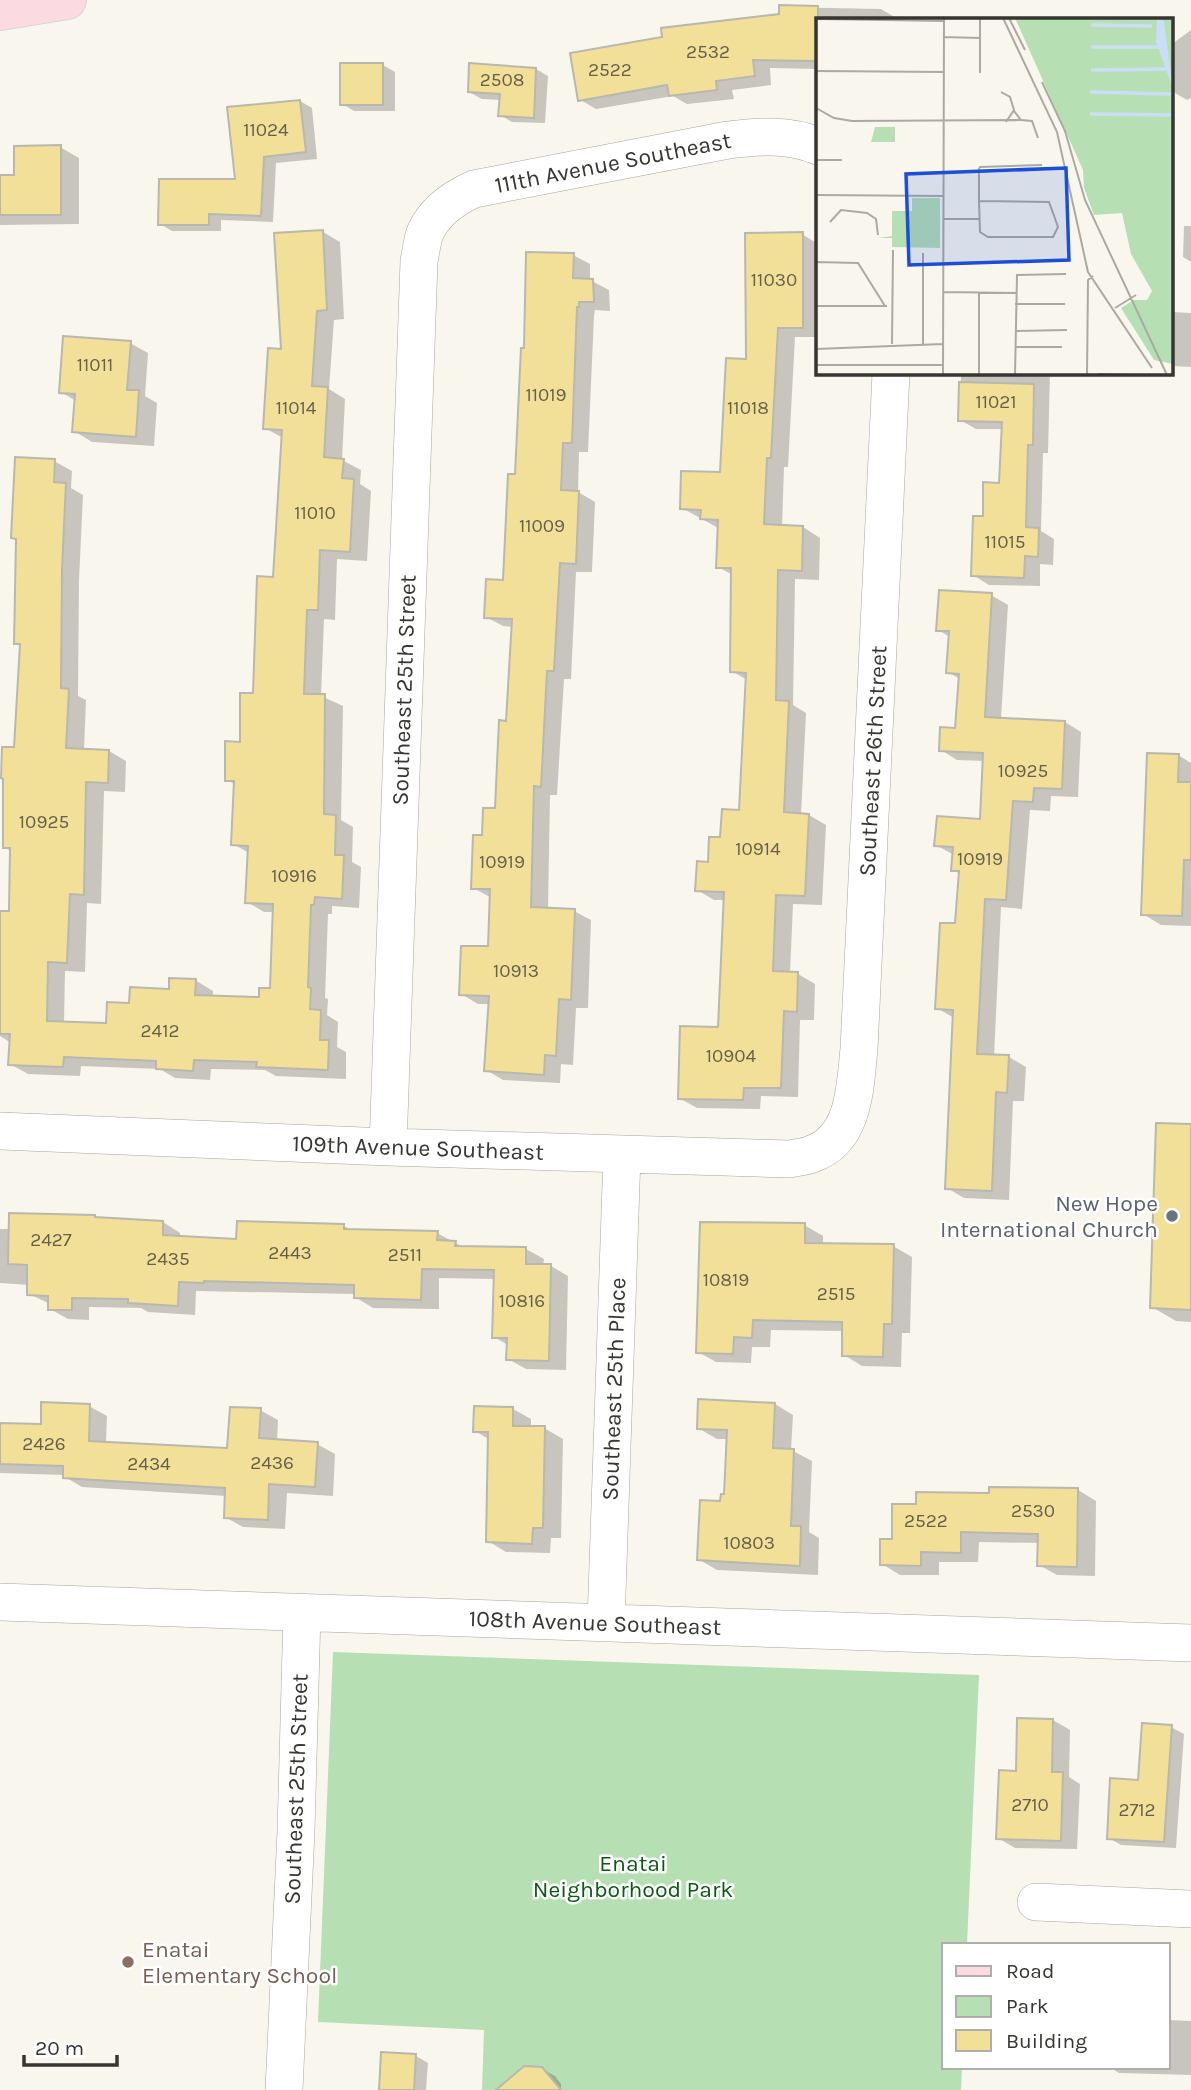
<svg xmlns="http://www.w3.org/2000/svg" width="1191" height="2090" font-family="Karla,sans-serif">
  <rect width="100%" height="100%" fill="#f9f7ed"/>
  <!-- green -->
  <path fill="#b6dfb4" d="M333,1652L979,1675L967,1945H944V2067H962L961,2090H482L484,2030L318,2022Z"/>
  <!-- shadow -->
  <path fill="#0003" d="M781,7L881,9L898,19H818V69L770,68L771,85L732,90L734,99L687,104L673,96L596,109L579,99L780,16Z
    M1191,30V98L1187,100L1175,93L1172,88V44Z
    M383,65L395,72V111H354L342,104Z
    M536,69L548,76L545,123L512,122L500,115L501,100L482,99L469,92Z
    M300,101L312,108L317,159L276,163L273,222L221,220V231H172L160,224L237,181Z
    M60,147L79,158V224L0,225V177L16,176Z
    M1184,226H1191V262L1183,257Z
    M323,232L340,242L344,319L334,320L329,389L345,399L342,460L361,470L360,484L371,491L367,561L337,559L335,620L324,619L321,696L343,706L341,820L353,827L352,862L361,867L359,908L332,906V914H328L325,998L328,999L327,1015L338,1022L337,1047L346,1052V1079L276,1076L265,1070L211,1069L210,1080L175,1078L160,1069L81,1066L80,1076L28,1074L10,1064L11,1043L0,1036V913H11L12,852L4,847L16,749L21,646L16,643L18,540L13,537L54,461L72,471L71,488L83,495L79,580L78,696L86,700L84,750L109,751L126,761L125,792L104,791L101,904L87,903L85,972L65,971L64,1023L108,1025L131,1004L195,980L213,991V997L261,999L271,990L274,912H264L247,902L249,853L233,844L236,785L227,780L242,743L255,695L275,579L283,438L265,428L283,351Z
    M802,234L818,244V337H795L788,467H784L782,527H803L820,538L819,580L795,579L793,705L806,713L801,815H809L826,825L822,905L793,904L790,973L798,974L815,984L814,1020H800L798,1097L761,1096L760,1109L697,1108L679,1098L720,1028L726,900H714L697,890L709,863L741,812L747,680L732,671L733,575L718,567L720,529L682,508L722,474L747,361Z
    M573,255L590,264V280L609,290L610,311L595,310L594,316L588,452H579L578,492L595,502L592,572H576L571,679H564L557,795H550L548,909L574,911L591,920L588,1008H576L573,1065L561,1064L560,1083L503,1080L486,1070L490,1004H478L461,994L490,948V897L473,888L483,837L496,810L507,723L513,627L503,626L486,617L505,582L517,476L526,350Z
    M1172,312L1191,313V367L1172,366Z
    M130,343L148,353L145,396L157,403L154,446L92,442L74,431L76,401L61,392Z
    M961,373H1050L1048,453H1043L1041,531L1054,539L1053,565L1040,564V586L989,585L973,575L984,517L1001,485L1003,429H976L960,420Z
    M991,595L1008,605L1001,719L1065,722L1081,732L1078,797L1051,796L1050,811L1030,810L1022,909L1001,907L994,1057H1009L1026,1067L1024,1101H1013L1009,1200L964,1198L947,1188L954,1018L937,1008L957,925L960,874L953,870L954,855L936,845L982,821L985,761L957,760L941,750L956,730L960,679L948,672L950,637L938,630Z
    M1178,755L1191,763V926L1161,925L1143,914Z
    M1191,1125V1322L1176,1321L1152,1307Z
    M94,1217L98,1219L163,1222L180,1233V1238L238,1241L344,1226L353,1231L437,1233L465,1248L526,1249L544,1259L543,1266H551L568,1276L566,1370L526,1369L508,1359V1345L494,1337L495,1279L439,1278V1309L373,1308L355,1297V1294L196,1291L195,1315L148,1312L141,1308L89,1307V1320L68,1319L50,1309V1304L29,1294V1285L0,1283V1229H10Z
    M804,1225L823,1236V1245L893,1246L912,1257L910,1333H902L901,1367L862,1366L844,1355V1331L771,1330L770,1347H752L751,1363L716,1362L698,1352Z
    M775,1404L793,1415L791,1450L812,1461L809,1532L819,1538L818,1575L717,1570L698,1559L726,1496L728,1439H717L698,1428Z
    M89,1406L107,1416L106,1443L229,1450L260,1410L278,1420L277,1441L317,1444L335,1454L333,1496L287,1493L285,1529L243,1527L225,1517L227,1496L82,1487L65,1477V1475L0,1473V1425L43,1426Z
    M513,1409L531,1419V1428H544L563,1439L561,1538H551L550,1553L506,1552L488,1541L490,1440L475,1431Z
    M1078,1490L1096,1501L1095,1576L1057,1575L1039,1565L1040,1543L979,1542L978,1562H939V1575H900L882,1564L893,1540L918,1506L991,1494Z
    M1053,1720L1070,1730L1069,1777L1080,1784L1077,1849L1015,1848L998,1838L1017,1773Z
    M1171,1727L1184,1734L1176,1848L1121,1845L1109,1838Z
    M1168,2020L1191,2021V2075L1119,2073L1109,2067H1168Z
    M416,2056L428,2063L426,2090H381Z
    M542,2069L555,2076L561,2084V2090H515Z"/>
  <!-- building -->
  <path fill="#f3e098" stroke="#b9b7ae" stroke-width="2" d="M779,5L818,6V61L753,60L755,76L716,81L717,90L669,96L667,85L578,101L570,53L662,37L661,28L779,14Z
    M340,63H383V105H340Z
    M469,63L536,68L534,118L498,116L500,94L468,92Z
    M300,100L306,152L264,157L261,216L209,214V225H158L159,179H235L227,107Z
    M61,145V215H0V175H14V146Z
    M323,230L327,310L317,311L312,386L328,387L324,457L344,459L342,478L354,479L350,552L320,550L318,610H307L304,694H325L324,814L336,815L335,855H344L342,899L315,897L314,905H311L308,987L311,988L310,1009L321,1010L320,1040H329L328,1070L256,1067L257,1062L194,1060L193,1071L156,1069V1061L64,1057L63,1067L8,1065L10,1034H0V911H9L10,848H3V779L1,778L2,747H14L20,644H14L16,539L11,538L15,457L55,459L54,482L66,483L62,569L61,688L69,689L66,748L109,750L108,783L86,782L84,895L70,894L67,963L48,962L47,1021L106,1023L107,1002L129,1003L130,987L169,989V978L196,979L195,995L259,997V988H270L273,904L245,903L248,846L231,845L234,781H225V741L240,742V693H253L257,576L273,577L282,430L263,429L268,348L281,349L274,233Z
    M803,232V328H778L771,458H767L764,524L803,526L802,571L778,570L776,700L789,701L784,812L809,814L805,896L776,895L773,971L798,972L797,1012L784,1011L781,1088H744L743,1100L678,1099L680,1026L718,1027L724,892L695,891L697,861L708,862L709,837H720L722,809L739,810L746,673L730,672L731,568H716L718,520L700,519L701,510L680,509L681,471L720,472L726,358L746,359L745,233Z
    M526,252L574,253L573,278L593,279L594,302H579V307H577L572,443H563L561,490L579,491L576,564L560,563L554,671H547L541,787L534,786L531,907L575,909L571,1000L559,999L556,1056L545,1055L544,1075L484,1071L489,996L459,995L461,946H488L490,889H471L473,835H482L483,808H495L499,720L506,721L512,619L484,618L486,579L503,580L508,474H515L521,348H524Z
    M63,336L131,341L127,390H139L136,437L72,432L75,394L59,393Z
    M959,382L1034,384L1033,445H1028L1026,527L1039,528L1038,557L1025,556L1024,578L971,576L973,516H983V482L999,483L1002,422L958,421Z
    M939,590L992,593L985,717L1065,721L1062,789L1034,788L1033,802L1013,801L1006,900L985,899L977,1054L1009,1055L1007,1093L996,1092L992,1191L945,1189L953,1010L935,1009L940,923H955L959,871H951L953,847L934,846L937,816L980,819L983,753L939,751L940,727L955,728L959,674L946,673L949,631H936Z
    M1147,753L1179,754L1178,782H1191V860H1184L1182,916L1141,915Z
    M1156,1123L1191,1124V1310L1150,1308Z
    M9,1213L95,1215V1217L163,1221V1235L236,1239L237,1221L344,1224V1229L438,1231L437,1240L456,1241L455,1246L526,1247V1264H551L549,1361L506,1360L507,1338H492L494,1270L422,1269L421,1300L354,1298V1285L204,1281V1283L179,1282L178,1306L128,1303V1299L72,1298V1310H48V1296L27,1295V1265L8,1264Z
    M700,1222L805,1223V1243L894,1244L892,1324H884L883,1357L842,1356V1322L753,1320L752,1338L734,1337L733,1354L696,1353Z
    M698,1399L775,1403L773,1448L794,1449L791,1526H801L800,1566L697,1560L700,1500L720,1501L721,1494H724L727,1430L697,1429Z
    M41,1402L90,1404L89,1441L227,1448L230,1407L261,1408L259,1438L318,1442L315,1487L269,1484L268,1520L224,1518L225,1488L63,1478V1466L0,1464V1423L41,1424Z
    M474,1406L513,1407V1426H545L543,1528H533L532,1544L486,1542L488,1432H473Z
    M989,1487L1078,1488L1077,1567L1037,1566L1038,1534L961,1532V1553L921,1552V1566L880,1565V1539H892V1504H916V1492L989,1493Z
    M1017,1718L1053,1719L1052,1772H1063L1061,1841L996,1839L999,1770L1016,1771Z
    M1142,1723L1172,1725L1164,1842L1107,1839L1110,1778L1138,1780Z
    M381,2052L416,2054L414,2090H379Z
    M524,2066L542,2067L561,2090H496Z"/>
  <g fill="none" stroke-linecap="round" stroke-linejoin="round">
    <defs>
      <path id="minor" d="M0,1131L388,1147L790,1159C797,1157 806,1157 812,1154C855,1139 855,1087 859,1049L891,373
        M388,1147L419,261C421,252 422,241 425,233C434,212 454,198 474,189L728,140C760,136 788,134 818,146
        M0,1602L1191,1643
        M606,1623L622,1155
        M1036,1902L1191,1909
        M284,2090L296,1831L302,1613"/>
      <path id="major" d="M0,11L67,0"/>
    </defs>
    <!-- minor casing -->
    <use href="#minor" stroke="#a7a59c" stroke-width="38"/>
    <!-- major casing -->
    <use href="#major" stroke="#d7d7d6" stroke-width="40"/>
    <!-- minor -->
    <use href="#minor" stroke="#fff" stroke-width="37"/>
    <!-- major -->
    <use href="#major" stroke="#fbdae2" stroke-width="38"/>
  </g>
  <!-- markers -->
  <circle fill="#6b7280" stroke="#fff" stroke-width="2.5" cx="1172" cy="1216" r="7"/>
  <circle fill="#8d6e63" stroke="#fff" stroke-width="2.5" cx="128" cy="1962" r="7"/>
  <g text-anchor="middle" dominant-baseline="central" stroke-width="5" stroke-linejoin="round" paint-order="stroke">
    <!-- number labels -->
    <g font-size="19" fill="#65604b">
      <text x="708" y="52">2532</text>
      <text x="610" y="70">2522</text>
      <text x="502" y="80">2508</text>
      <text x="266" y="130">11024</text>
      <text x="774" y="280">11030</text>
      <text x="95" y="365">11011</text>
      <text x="546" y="395">11019</text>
      <text x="996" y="402">11021</text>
      <text x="296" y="408">11014</text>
      <text x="748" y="408">11018</text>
      <text x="315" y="513">11010</text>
      <text x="542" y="526">11009</text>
      <text x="1005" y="542">11015</text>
      <text x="1023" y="771">10925</text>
      <text x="44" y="822">10925</text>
      <text x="758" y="849">10914</text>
      <text x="980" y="859">10919</text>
      <text x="502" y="862">10919</text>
      <text x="294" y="876">10916</text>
      <text x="516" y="971">10913</text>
      <text x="160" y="1031">2412</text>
      <text x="731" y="1056">10904</text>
      <text x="51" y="1240">2427</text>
      <text x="290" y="1253">2443</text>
      <text x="405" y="1255">2511</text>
      <text x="168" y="1259">2435</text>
      <text x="726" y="1280">10819</text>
      <text x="836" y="1294">2515</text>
      <text x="522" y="1301">10816</text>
      <text x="44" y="1444">2426</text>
      <text x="272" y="1463">2436</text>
      <text x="149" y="1464">2434</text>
      <text x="1033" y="1511">2530</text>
      <text x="926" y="1521">2522</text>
      <text x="749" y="1543">10803</text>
      <text x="1030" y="1805">2710</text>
      <text x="1137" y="1810">2712</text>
    </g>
    <!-- street labels -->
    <g font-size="23" fill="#363531" stroke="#fff">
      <text transform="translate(613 163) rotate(-11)">111th Avenue Southeast</text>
      <text transform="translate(404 690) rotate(-88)">Southeast 25th Street</text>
      <text transform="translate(873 761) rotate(-87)">Southeast 26th Street</text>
      <text transform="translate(418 1148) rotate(2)">109th Avenue Southeast</text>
      <text transform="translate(614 1389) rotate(-88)">Southeast 25th Place</text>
      <text transform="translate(595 1623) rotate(2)">108th Avenue Southeast</text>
      <text transform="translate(296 1789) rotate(-88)">Southeast 25th Street</text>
    </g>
    <!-- worship labels -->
    <g font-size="23" fill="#5b616d" stroke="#fff" text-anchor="end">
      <text x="1158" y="1203">New Hope<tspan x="1158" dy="26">International Church</tspan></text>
    </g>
    <!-- park labels -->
    <g font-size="23" fill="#0c5913" stroke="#fff">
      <text x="633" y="1863">Enatai<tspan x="633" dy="26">Neighborhood Park</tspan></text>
    </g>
    <!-- education labels -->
    <g font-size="23" fill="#785e54" stroke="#fff" text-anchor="start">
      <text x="142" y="1949">Enatai<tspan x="142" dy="26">Elementary School</tspan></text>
    </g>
  </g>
  <!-- overview -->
  <g transform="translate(816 18)">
    <rect width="357" height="357" fill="#f9f7ed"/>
    <path d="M199,0H357V346L338,342L305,290L318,282H331L336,273L315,236L306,195L278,197L268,170L267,152ZM59,109H79V124H55ZM96,180H124V230L76,229V220H62L76,218V193H96Z" fill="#b6dfb4"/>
    <path d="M341,0L348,3L357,71L340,24Z" fill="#cadff5"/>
    <path fill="none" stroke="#cadff5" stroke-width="3.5" d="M275,7L336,8M275,29H344M275,52L350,51M274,74L357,76M274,96L357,97"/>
    <path fill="none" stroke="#aba9a2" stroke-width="2" d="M187,0L241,114L272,254L336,350M193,0L209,32M1,1L128,3M127,19L164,20M0,53L128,54M164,55V0M226,64L249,113L269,182L351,357M185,74L194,79L198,92L190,104M0,90L18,100L36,103L205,102M198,93L205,102L216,103L222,120M0,142H26M0,177L127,178M163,183L233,184L242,209L237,219H172L164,214L163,183V151L164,149L226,147M127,201H163M14,204L25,192L51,195L60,201L62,217M0,244L42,245L69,288M127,274L200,275M199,286H249M0,288H71M0,288V244M299,290L320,277M199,313L251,312M76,326L77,232M107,326V235M199,329H246M0,331L127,326M0,347H127M282,356L318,357M127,357L128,0M163,357V274M199,357L201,257L250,256M271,357L272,262L277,258"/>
    <path fill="#1d4ed8" fill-opacity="0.15" stroke="#1d4ed8" stroke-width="3.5" d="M250,150L253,242L93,247L90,156Z"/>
    <rect width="357" height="357" fill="none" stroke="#363531" stroke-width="3.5"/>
  </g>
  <!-- legend -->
  <rect x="942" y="1943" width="228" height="126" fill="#ffffff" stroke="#afaead" stroke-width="2"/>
  <rect x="956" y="1966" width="35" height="10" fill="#fbdae2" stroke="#afaead" stroke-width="2"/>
  <text x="1006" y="1978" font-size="21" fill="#363531">Road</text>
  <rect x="956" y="1996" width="35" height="21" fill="#b6dfb4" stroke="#afaead" stroke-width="2"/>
  <text x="1006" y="2013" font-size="21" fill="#363531">Park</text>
  <rect x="956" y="2030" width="35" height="21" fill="#f3e098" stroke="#afaead" stroke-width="2"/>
  <text x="1006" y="2048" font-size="21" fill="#363531">Building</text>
  <!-- scale -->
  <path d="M24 2055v10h93v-10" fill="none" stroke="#363531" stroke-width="3.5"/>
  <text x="35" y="2055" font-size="21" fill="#363531" stroke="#ffffff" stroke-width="5" paint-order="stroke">20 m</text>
</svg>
